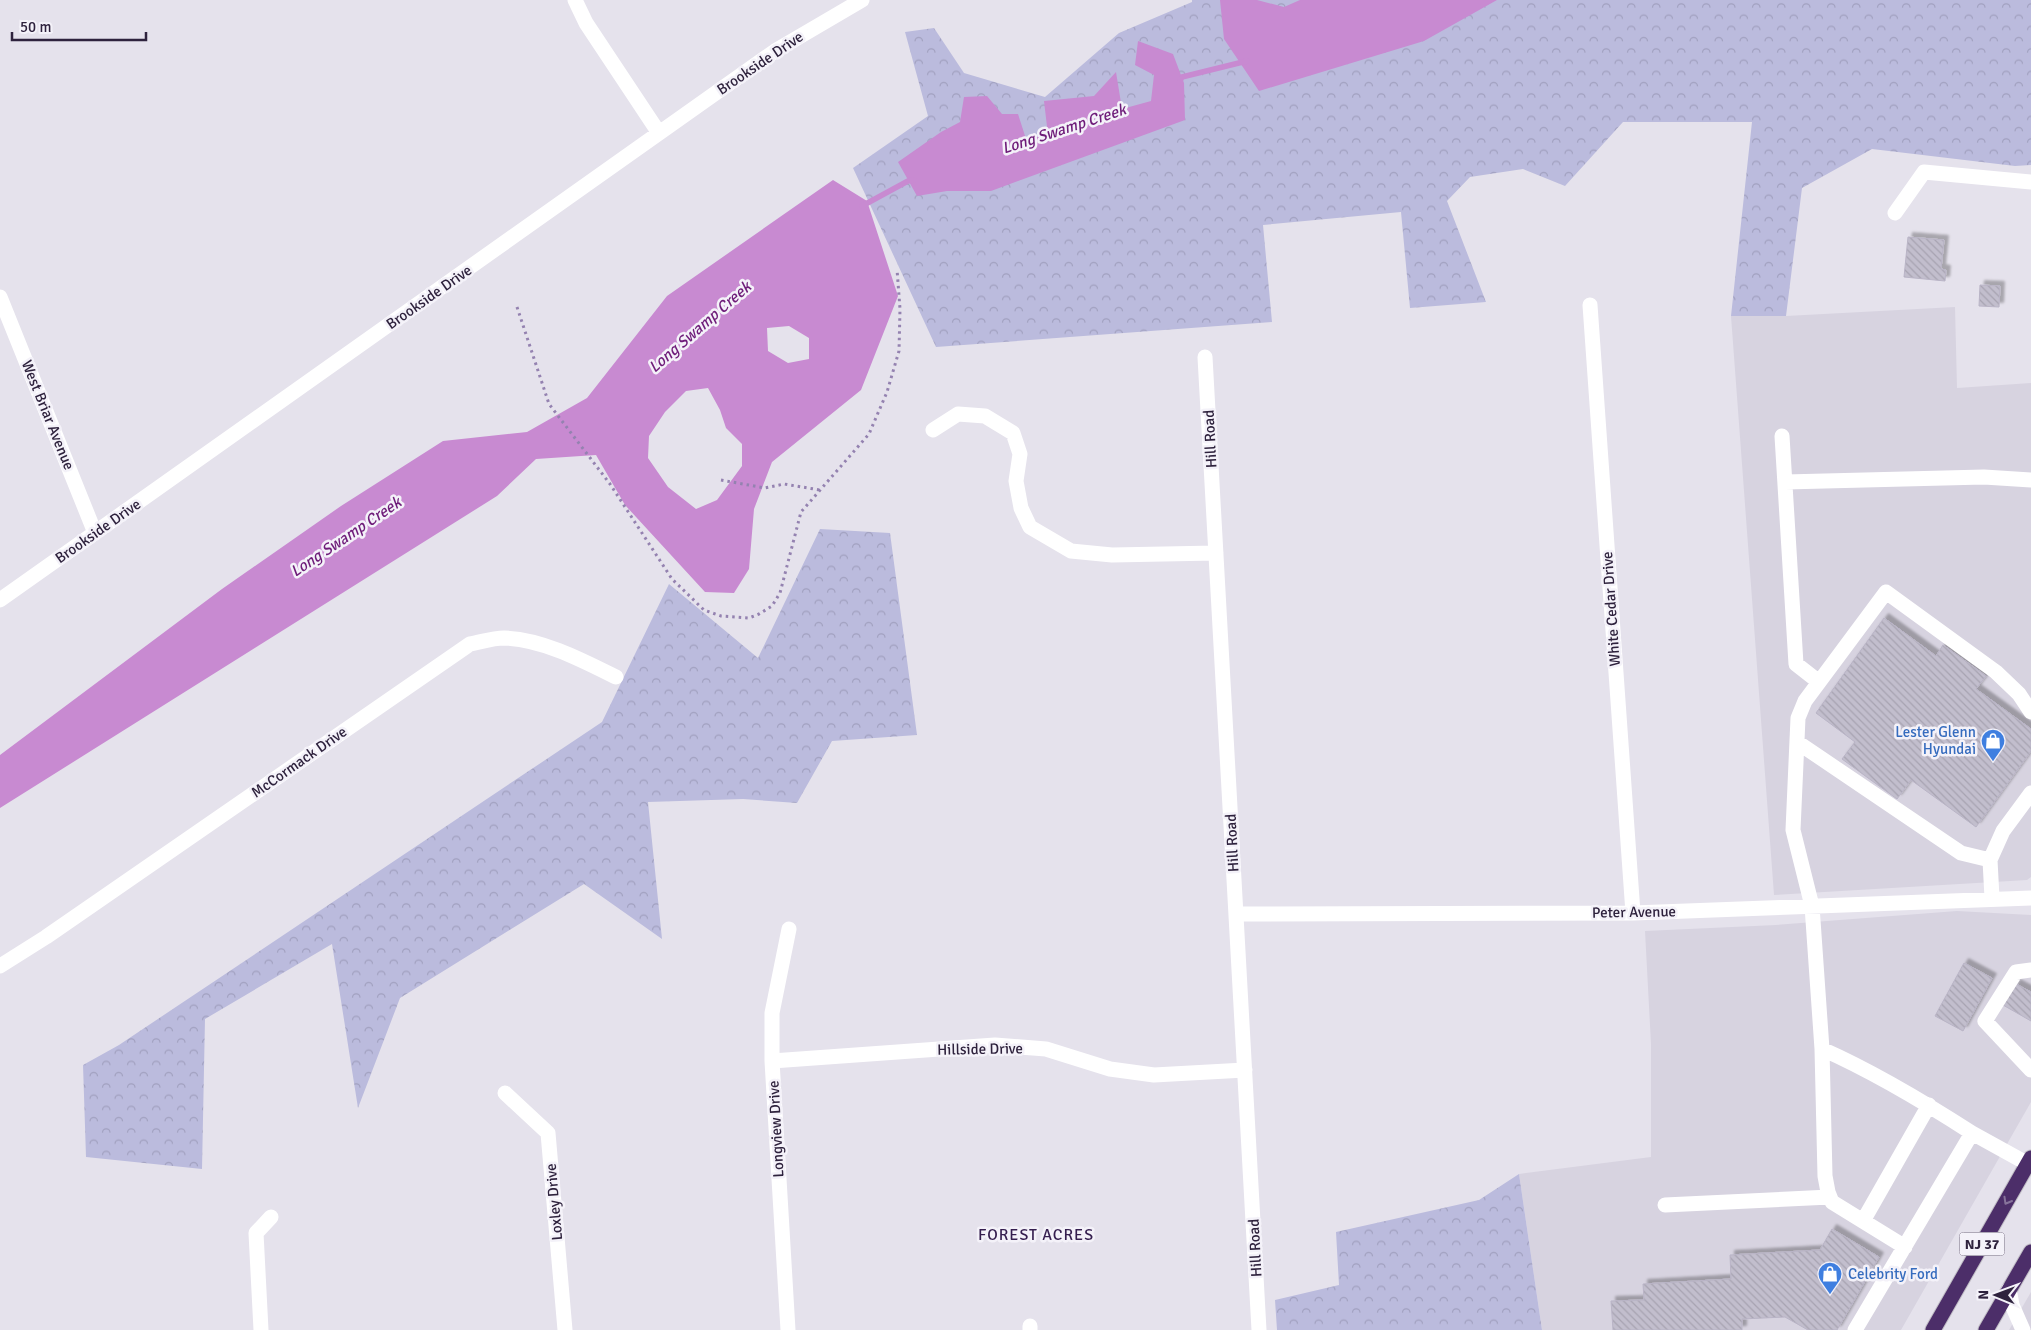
<svg xmlns="http://www.w3.org/2000/svg" width="2031" height="1330" font-family="Signika,sans-serif">
  <defs>
    <pattern id="forest-crowns" width="20" height="18" patternUnits="userSpaceOnUse" patternTransform="scale(1.25)"><rect width="20" height="18" fill="#bbd"/><path d="M2 6a3 3 0 1 1 6 0M12 15a3 3 0 1 1 6 0" fill="none" stroke="#a1a0bf"/></pattern>
    <pattern id="building-back-hatch" width="6" height="6" patternUnits="userSpaceOnUse" patternTransform="scale(1.25)"><rect width="6" height="6" fill="#c2becd"/><path d="M-1 5l2 2M0 0l6 6M5-1l2 2" fill="none" stroke="#a7a3b1"/></pattern>
    <filter id="shadow"><feDropShadow dx="4.5" dy="-4.5" stdDeviation="1" flood-color="#0004"/></filter>
  </defs>
  <rect width="100%" height="100%" fill="#e5e2ec"/>
  <!-- built -->
  <path fill="#d7d3e0" d="M1955,307L1957,388L2031,383V877L2027,880L1774,895L1731,316H1786Z
    M1957,911L2031,915V1102L1901,1330H1542L1519,1174L1651,1157V1044L1645,931L1776,925Z
    M2031,1292V1330H2009Z"/>
  <!-- forest -->
  <path fill="url(#forest-crowns)" d="M1192,0H2031V165L2015,166L1872,149L1802,188L1786,316H1731L1752,122H1623L1565,186L1523,169L1470,177L1447,201L1486,302L1410,308L1401,212L1263,225L1272,322L936,347L853,168L928,116L905,32L934,28L964,73L1045,97L1119,33L1192,2Z
    M820,529L890,533L917,735L832,741L797,803L743,799L648,802L662,939L584,884L400,998L358,1108L332,944L205,1019L202,1169L86,1157L83,1065L119,1045L602,722L669,584L758,658Z
    M1519,1174L1542,1330H1277L1275,1300L1339,1285L1336,1232L1479,1200Z"/>
  <!-- water -->
  <path fill="#c88ad1" fill-rule="evenodd" d="M1220,0H1257L1284,7L1300,0H1497L1424,41L1259,91L1224,39Z
    M1138,41L1173,54L1184,83L1185,120L991,191H947L917,196L898,162L941,132L960,122L964,97L987,96L1002,114H1018L1026,139L1048,135L1044,101L1094,96L1116,72L1122,109L1151,101L1154,75L1135,65Z
    M833,180L867,201L898,296L861,390L772,462L754,509L749,569L734,593L705,592L625,505L596,455L536,459L497,496L0,808V755L222,589L341,506L443,441L527,432L587,398L667,296ZM789,326L809,338V359L788,363L768,351L767,328ZM708,388L720,410L726,428L742,444V466L717,500L696,509L668,487L648,458L649,436L665,412L686,391Z"/>
  <g fill="none" stroke-linecap="round" stroke-linejoin="round">
    <!-- stream -->
    <path stroke="#c88ad1" stroke-width="5.5" d="M1179,83L1182,77L1247,61
      M862,206L908,181L914,180"/>
  </g>
  <!-- building -->
  <path fill="url(#building-back-hatch)" stroke="#b9b4c6" filter="url(#shadow)" d="M1908,237L1944,240L1941,269L1946,270L1945,281L1904,277Z
    M1980,285L2000,286L1999,307L1979,306Z
    M1884,618L1936,656L1943,645L1986,676L1976,689L2031,729V751L1976,827L1911,780L1897,799L1842,759L1855,742L1816,713Z
    M1964,963L1992,978L1963,1031L1935,1016Z
    M2016,984L2031,992V1021L2003,1005Z
    M1832,1229L1879,1257L1837,1330H1808L1785,1317L1742,1319V1330H1613L1611,1301L1644,1300L1643,1284L1731,1279L1730,1255L1820,1250Z"/>
  <g fill="none" stroke-linecap="round" stroke-linejoin="round">
    <defs>
      <path id="highway" d="M1933,1330L2031,1158
        M1986,1330L2031,1252"/>
    </defs>
    <!-- highway casing -->
    <use href="#highway" stroke="#c0bdc5" stroke-width="17"/>
    <!-- path -->
    <path stroke="#9482b0" stroke-width="3" stroke-dasharray="2.5 4" stroke-linecap="butt" d="M517,307L549,404L610,484L672,579L704,610L721,616L749,618L759,614L772,606L780,593L801,512L869,434L887,392L899,351L900,309L897,269
      M721,480L765,488L784,484L820,490"/>
    <!-- minor -->
    <path stroke="#fff" stroke-width="15" d="M575,0L586,23L659,133
      M1895,213L1924,172L2031,182
      M0,297L95,533
      M1590,305L1633,913
      M1205,357L1259,1330
      M933,430L958,414L985,416L1013,433L1020,454L1016,481L1021,508L1030,527L1071,551L1112,555L1216,553
      M1782,436L1796,664L1819,682
      M1785,482L1984,477L2031,480
      M0,600L775,51L862,0
      M1797,742L1961,853L1990,860
      M1992,898L1990,860L2003,831L2031,793
      M1236,914L1633,913L2031,898
      M0,966L46,937L470,644C481,642 493,638 504,638C542,639 582,660 616,677
      M2031,970L2016,972L1985,1021L2031,1070
      M1822,1049L1825,1176L1828,1192L1832,1202L1905,1247
      M772,1061L995,1045L1046,1049L1110,1069L1154,1075L1245,1070
      M505,1093L548,1133L565,1330
      M1972,1133C1924,1102 1874,1072 1822,1049L1812,906L1793,830L1798,718L1805,701L1886,592L1996,672L2019,694L2031,712
      M1665,1205L1830,1197
      M1863,1221L1929,1105
      M2009,1289L2012,1305L2023,1330
      M1030,1326V1330
      M261,1330L256,1233L271,1217
      M788,1330L772,1061V1013L789,929
      M1855,1330L1972,1133L2028,1164"/>
    <!-- highway -->
    <use href="#highway" stroke="#4c2e69" stroke-width="15"/>
  </g>
  <!-- one-way arrows -->
  <defs><path id="oneway-chevron" d="M-2-3.5L2.5 0L-2 3.5" fill="none" stroke-width="1.6" stroke-linecap="round" stroke-linejoin="round" transform="scale(1.25)"/></defs>
  <use stroke="#87739b" href="#oneway-chevron" transform="translate(2007 1201) rotate(120)"/>
  <!-- icons -->
  <defs>
    <symbol id="shop-pin" viewBox="-11 -11 22 30"><path d="M0 17L-7.5 6A9.5 9.5 0 1 1 7.5 6Z" fill="#3f7fe0" stroke="#f4f2f9"/><path d="M-5-2.5h2.3a2.7 3.5 0 0 1 5.4 0H5L5.5 6h-11ZM-1.5-2.5h3a1.5 2.3 0 0 0-3 0Z" fill="#fff"/></symbol>
  </defs>
  <g fill-rule="evenodd">
    <use href="#shop-pin" x="1979" y="727" width="28" height="38"/>
    <use href="#shop-pin" x="1816" y="1260" width="28" height="38"/>
  </g>
  <g text-anchor="middle" dominant-baseline="central" stroke-width="5" stroke-linejoin="round" paint-order="stroke">
    <!-- shield labels -->
    <rect fill="#f4f2f9" stroke="#696075" stroke-width="1" x="1959.5" y="1232.5" width="45" height="23" rx="4"/>
    <g font-size="14" font-weight="bold" fill="#2e223d">
      <text x="1982" y="1244">NJ 37</text>
    </g>
    <!-- street labels -->
    <g font-size="15" fill="#2e223d" stroke="#f4f2f9">
      <text transform="translate(760 63) rotate(-34)">Brookside Drive</text>
      <text transform="translate(429 297) rotate(-35)">Brookside Drive</text>
      <text transform="translate(48 415) rotate(68)">West Briar Avenue</text>
      <text transform="translate(1210 439) rotate(-93)">Hill Road</text>
      <text transform="translate(98 531) rotate(-35)">Brookside Drive</text>
      <text transform="translate(1611 609) rotate(-94)">White Cedar Drive</text>
      <text transform="translate(299 762) rotate(-35)">McCormack Drive</text>
      <text transform="translate(1232 843) rotate(-93)">Hill Road</text>
      <text transform="translate(1634 912) rotate(-1)">Peter Avenue</text>
      <text transform="translate(980 1049) rotate(-1)">Hillside Drive</text>
      <text transform="translate(776 1129) rotate(-93)">Longview Drive</text>
      <text transform="translate(554 1202) rotate(-95)">Loxley Drive</text>
      <text transform="translate(1255 1248) rotate(-93)">Hill Road</text>
    </g>
    <!-- shop labels -->
    <g font-size="15" fill="#366cbe" stroke="#f4f2f9" text-anchor="end">
      <text x="1976" y="732">Lester Glenn<tspan x="1976" dy="17">Hyundai</tspan></text>
      <text x="1848" y="1274" text-anchor="start">Celebrity Ford</text>
    </g>
    <!-- water labels -->
    <g font-size="16" font-style="italic" fill="#6e1c79" stroke="#f4f2f9">
      <text transform="translate(1064 129) rotate(-18)">Long Swamp Creek</text>
      <text transform="translate(700 327) rotate(-41)">Long Swamp Creek</text>
      <text transform="translate(346 537) rotate(-34)">Long Swamp Creek</text>
    </g>
    <!-- neighbourhood labels -->
    <g font-size="16" letter-spacing="1" fill="#351e4f" stroke="#f4f2f9">
      <text x="1036" y="1235">FOREST ACRES</text>
    </g>
  </g>
  <!-- north arrow -->
  <g transform="translate(1996 1295) rotate(271)" stroke="#f4f2f9" stroke-width="4" paint-order="stroke">
  <path d="M0-4L9 19L0 12L-9 19Z" fill="#2e223d"/>
  <text y="-8" font-size="14" font-weight="bold" text-anchor="middle" fill="#2e223d">N</text>
  </g>
  <!-- scale -->
  <path d="M12 32v8h134v-8" fill="none" stroke="#2e223d" stroke-width="2.5"/>
  <text x="20" y="32" font-size="15" fill="#2e223d" stroke="#f4f2f9" stroke-width="4" paint-order="stroke">50 m</text>
</svg>
